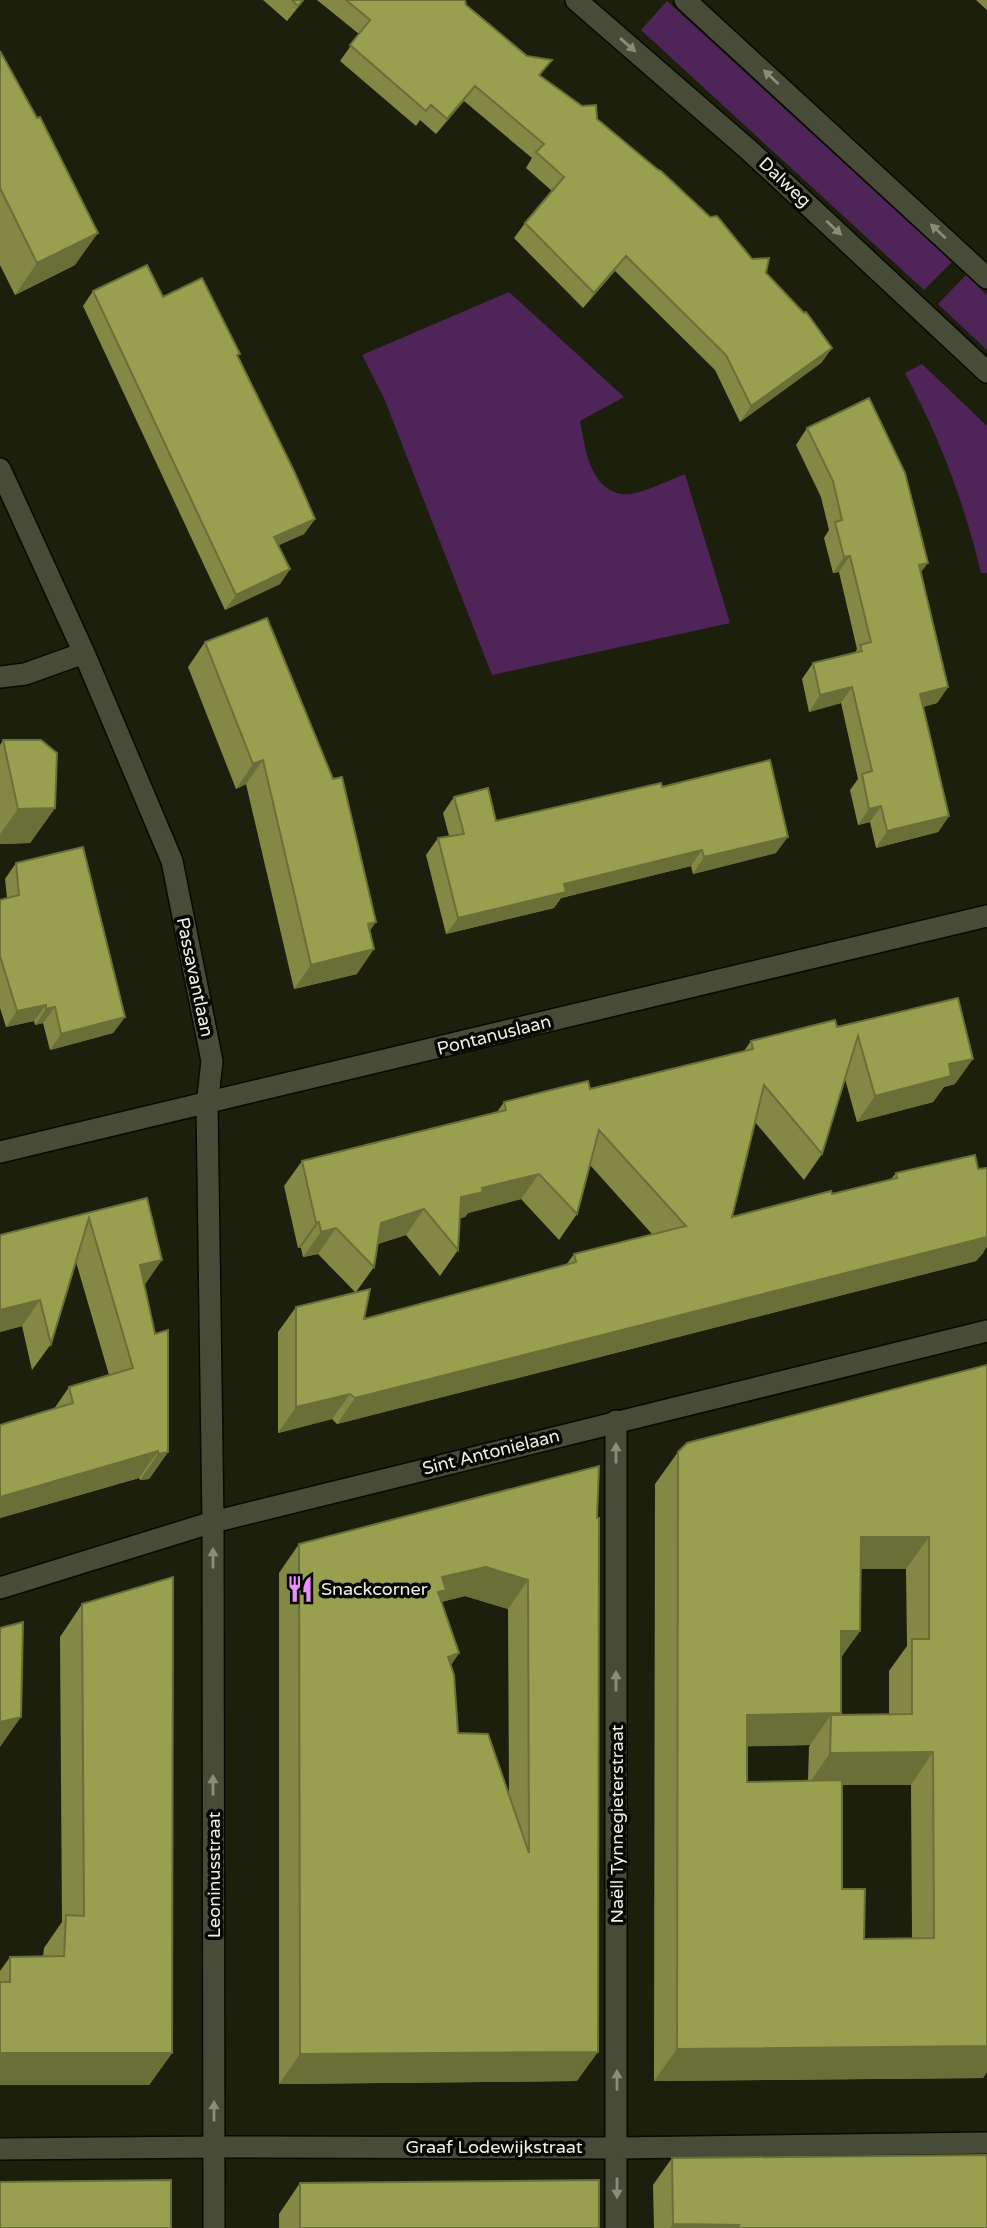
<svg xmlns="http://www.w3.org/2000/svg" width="987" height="2228" font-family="'Varela Round',sans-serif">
  <rect width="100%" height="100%" fill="#1d1f0d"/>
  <!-- green -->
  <path fill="#4f2458" d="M667,1L952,262L924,290L641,30Z
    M966,275L987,295V350L938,304Z
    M509,292L624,397L580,421C585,446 589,488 621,494C637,497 669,480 685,474L730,623L492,675L384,398L362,355Z
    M922,364L987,426V573H981C964,502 940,438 905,373Z"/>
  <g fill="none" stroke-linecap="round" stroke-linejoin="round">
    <defs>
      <path id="minor" d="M0,469L84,653L172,861L212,1061L207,1105L213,1522L214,2228
        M0,677L25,674L84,653
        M0,1152C330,1076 657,992 987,916
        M0,1588L213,1522L987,1331
        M0,2149L214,2147L617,2148L987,2143
        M616,2228V1421"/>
      <path id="tertiary" d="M576,0L750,151L987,372
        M685,0L987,278"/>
    </defs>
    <!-- minor casing -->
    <use href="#minor" stroke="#080900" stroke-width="24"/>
    <!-- tertiary casing -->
    <use href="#tertiary" stroke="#080900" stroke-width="24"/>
    <!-- minor -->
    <use href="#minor" stroke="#484b37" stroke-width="21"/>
    <!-- tertiary -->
    <use href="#tertiary" stroke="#484b37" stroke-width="21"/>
  </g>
  <!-- wall -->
  <path fill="#838944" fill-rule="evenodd" d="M263,0H304L287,21Z
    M317,0H465L466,5L540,76L597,119L752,259L766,273L832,348L821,363L740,422L715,370L615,271L583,308L514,238L525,223L552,191L526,168L532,158L464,101L436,134L420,120L416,126L340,61L359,34Z
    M976,0H987V10Z
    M0,51L75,265L15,295L0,265Z
    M93,291L163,297L238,357L315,519L304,534L278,545L290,569L280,584L225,610L83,306Z
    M807,428L921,573L948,687L937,703L923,707L949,816L938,832L876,848L870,822L858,825L850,790L858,779L841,703L809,712L802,679L813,663L855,653L857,649L839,572L833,573L824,538L829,530L821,497L796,445Z
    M205,642L370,931L357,974L294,989L246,784L236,789L188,667Z
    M3,740L55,808L30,843L0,844V745Z
    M662,787L776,853L693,874L691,866L561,898L554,908L446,934L426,855L438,838L449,836L443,813L454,797L496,821Z
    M16,863L125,1017L113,1033L50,1050L43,1023L35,1025L34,1021L6,1027L0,1008V900L7,898L5,879Z
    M837,1027L955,1084L944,1087L933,1102L857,1122L845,1079L822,1154L804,1180L755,1122L732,1217L832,1194L891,1179L896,1173L984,1252L976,1261L337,1424L332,1419L278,1433V1332L296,1307L355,1292L318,1254L303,1257L301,1248H298L284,1186L302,1161L497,1112L504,1102L590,1089L744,1051L751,1041ZM590,1165L652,1234L574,1254L566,1265L364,1319L356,1292L374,1267L377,1244L406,1235L440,1276L458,1250L460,1218L465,1217L468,1213L521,1199L559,1240L577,1214Z
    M147,1198L144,1285L168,1452L149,1479L140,1480L139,1478L0,1518V1425L54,1409L69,1387L109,1375L76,1262L51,1344L32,1370L22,1326L0,1332V1235Z
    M987,1365V2072L983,2078L654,2081L655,1484L678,1452ZM861,1569H906L907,1646L889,1671V1714L840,1715L841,1657L860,1631ZM810,1745L809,1747L808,1781L747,1782V1746ZM842,1785H911L912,1938L864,1939L842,1889Z
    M597,1518L577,2081L279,2084V1573L299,1544ZM465,1596L508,1609L509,1794L458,1733L451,1665L459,1653L441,1602Z
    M82,1604L172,2053L149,2085H0V1971L10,1957L43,1956L44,1948L62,1922L60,1637Z
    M672,2158L987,2228H654L653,2185Z
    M300,2183L599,2228H279V2214Z"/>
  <!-- shaded-wall -->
  <path fill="#6a6f37" d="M303,0H304L287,21L298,6Z
    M475,86L464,101L436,134L447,119Z
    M98,233L75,265L15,295L37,263Z
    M626,256L615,271L583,308L594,293Z
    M832,348L821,363L740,422L751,406Z
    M315,519L304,534L264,552L274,537Z
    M850,556L839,572L833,573L844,557Z
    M928,563L916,579L919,565Z
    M290,569L280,584L225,610L236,595Z
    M852,687L841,703L809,712L820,695Z
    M948,687L937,703L908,710L920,694Z
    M263,760L246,784L236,789L253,764Z
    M881,806L870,822L858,825L869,809Z
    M55,808L30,843L0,844V834L18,809Z
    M949,816L938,832L876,848L887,831Z
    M788,837L776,853L693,874L704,857Z
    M702,850L691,866L561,898L554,908L446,934L458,918L564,884Z
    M376,922L359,947L368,924Z
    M374,949L357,974L294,989L311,965Z
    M46,1005L34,1021L6,1027L17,1011Z
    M55,1007L43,1023L35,1025L46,1009Z
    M125,1017L113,1033L50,1050L61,1034Z
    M973,1059L955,1084L944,1087L933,1102L857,1122L875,1096L949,1064Z
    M539,1174L521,1199L468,1213L465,1217L443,1222L461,1197L482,1188Z
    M424,1209L406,1235L363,1249L381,1223Z
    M319,1222L301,1248H298L316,1223Z
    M336,1228L318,1254L303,1257L321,1232Z
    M987,1237V1247L976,1261L337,1424L355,1398Z
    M162,1260L144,1286L140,1265Z
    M40,1300L22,1326L0,1332V1310Z
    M350,1394L332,1419L278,1433L296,1407Z
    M158,1451L139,1478L0,1518V1497Z
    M168,1452L149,1479L140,1480L158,1454Z
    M861,1537H929L906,1569H839Z
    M486,1567L528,1580L508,1609L465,1596L437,1603L425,1619L442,1577Z
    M841,1631H860L837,1663Z
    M459,1653L439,1682L448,1657Z
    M841,1713L831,1728V1715L810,1745L725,1747L747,1715Z
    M21,1717L0,1747V1722Z
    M933,1752L911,1785H808L830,1753Z
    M987,2046V2072L983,2078L654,2081L677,2049Z
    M598,2052L577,2081L279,2084L300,2054Z
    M0,2053H172L149,2085H0Z
    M673,2224L739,2225L736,2228H670Z"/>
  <!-- building -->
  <path fill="#989f4f" stroke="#6a6f37" stroke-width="2" fill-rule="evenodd" d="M292,0H303L298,6Z
    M346,0H465L466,5L527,56L552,60L539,75L582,106L596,105L597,119L657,169L661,171L710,217L717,216L752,259L769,258L766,273L804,313L806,312L832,348L751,406L726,355L626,256L594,293L525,223L564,177L536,152L544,144L475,86L447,119L431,105L426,111L350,45L370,20Z
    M0,51L37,118L40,117L98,233L37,263L0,188Z
    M147,265L163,297L202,278L240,354L237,355L294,471L315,519L274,537L290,569L236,595L93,291Z
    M869,398L905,473L928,563L919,565L948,687L920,694L949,816L887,831L881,806L869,809L862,774L872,771L852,687L820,695L813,663L862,651L860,645L871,642L850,556L844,557L835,522L842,520L833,481L807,428Z
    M267,618L333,779L342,777L376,922L368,924L374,949L311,965L263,760L253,764L205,642Z
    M3,740H41L57,753L55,808L18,809Z
    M770,760L788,837L704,857L702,850L564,884L566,892L458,918L438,838L464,834L454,797L488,788L496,821L661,783L662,787Z
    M83,847L125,1017L61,1034L55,1007L46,1009V1005L17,1011L0,956V900L19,895L16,863Z
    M958,998L973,1059L949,1064L951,1076L875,1096L858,1036L822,1154L764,1085L732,1217L831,1191L832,1194L897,1178L896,1173L975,1155L978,1169L987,1168V1237L355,1398L350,1394L296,1407V1307L370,1289L364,1319L576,1262L574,1254L686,1226L599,1130L577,1214L539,1174L482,1188L483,1192L461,1197L458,1250L424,1209L381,1223L374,1267L336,1228L321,1232L319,1222L316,1223L302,1161L506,1110L504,1102L547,1091L588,1081L590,1089L753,1049L751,1041L835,1020L837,1027Z
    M147,1198L162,1260L140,1265L155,1334L168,1330V1452L158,1454V1451L0,1497V1425L73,1403L69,1387L133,1368L89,1218L51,1344L40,1300L0,1310V1235Z
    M987,1365V2046L677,2049L678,1452L687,1443ZM861,1537H929V1639H912V1714L831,1715L830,1753L933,1752L934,1938L864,1939L865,1889H842V1780L747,1782V1715L841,1713V1631H860Z
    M599,1466L597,1518H599L598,2052L300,2054L299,1544ZM486,1567L528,1580L529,1853L488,1734L458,1733L454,1675L448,1657L459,1653L438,1592L446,1590L442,1577Z
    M173,1577L172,2053H0V1982H10V1957L64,1956L66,1915L84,1916L82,1604Z
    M23,1622L21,1717L0,1722V1628Z
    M987,2155V2228H736L739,2225L673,2224L672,2158Z
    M171,2180V2228H0V2182Z
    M599,2180V2228H300V2183Z"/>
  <!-- one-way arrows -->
  <defs><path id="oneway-solid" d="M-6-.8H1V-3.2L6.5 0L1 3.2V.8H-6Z" transform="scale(1.75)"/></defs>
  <g fill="#8a8d7c">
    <use href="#oneway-solid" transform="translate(628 45) rotate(41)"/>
    <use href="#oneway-solid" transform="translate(771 77) rotate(-137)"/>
    <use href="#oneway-solid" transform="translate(834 228) rotate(43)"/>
    <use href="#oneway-solid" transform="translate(938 231) rotate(-137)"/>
    <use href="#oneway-solid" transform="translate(616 1453) rotate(-90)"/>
    <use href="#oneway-solid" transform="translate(213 1558) rotate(-90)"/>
    <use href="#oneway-solid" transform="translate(616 1681) rotate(-90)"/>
    <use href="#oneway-solid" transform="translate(213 1785) rotate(-90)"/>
    <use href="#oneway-solid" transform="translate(617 2080) rotate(-90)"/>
    <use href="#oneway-solid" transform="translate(214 2111) rotate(-90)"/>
    <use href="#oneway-solid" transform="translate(617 2188) rotate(90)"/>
  </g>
  <!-- icons -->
  <defs>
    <symbol id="restaurant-bare" viewBox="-9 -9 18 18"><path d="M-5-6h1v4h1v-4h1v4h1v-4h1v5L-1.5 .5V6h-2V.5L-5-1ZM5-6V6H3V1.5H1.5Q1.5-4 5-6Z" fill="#ea8dfd" stroke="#080803" stroke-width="2.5" paint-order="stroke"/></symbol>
  </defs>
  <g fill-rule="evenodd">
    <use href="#restaurant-bare" x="281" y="1570" width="38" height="38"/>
  </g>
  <g text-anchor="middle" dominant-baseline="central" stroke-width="7" stroke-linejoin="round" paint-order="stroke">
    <!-- street labels -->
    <g font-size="18" fill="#edefe3" stroke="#080803">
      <text transform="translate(785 182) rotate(43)">Dalweg</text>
      <text transform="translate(195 977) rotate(78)">Passavantlaan</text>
      <text transform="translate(494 1035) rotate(-14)">Pontanuslaan</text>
      <text transform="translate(491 1452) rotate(-14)">Sint Antonielaan</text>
      <text transform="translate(617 1824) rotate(-90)">Naëll Tynnegieterstraat</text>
      <text transform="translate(214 1875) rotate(-90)">Leoninusstraat</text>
      <text x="494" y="2147">Graaf Lodewijkstraat</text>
    </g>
    <!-- poi labels -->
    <g font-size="18" fill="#edefe3" stroke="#080803" text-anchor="start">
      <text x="321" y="1589">Snackcorner</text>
    </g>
  </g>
</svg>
